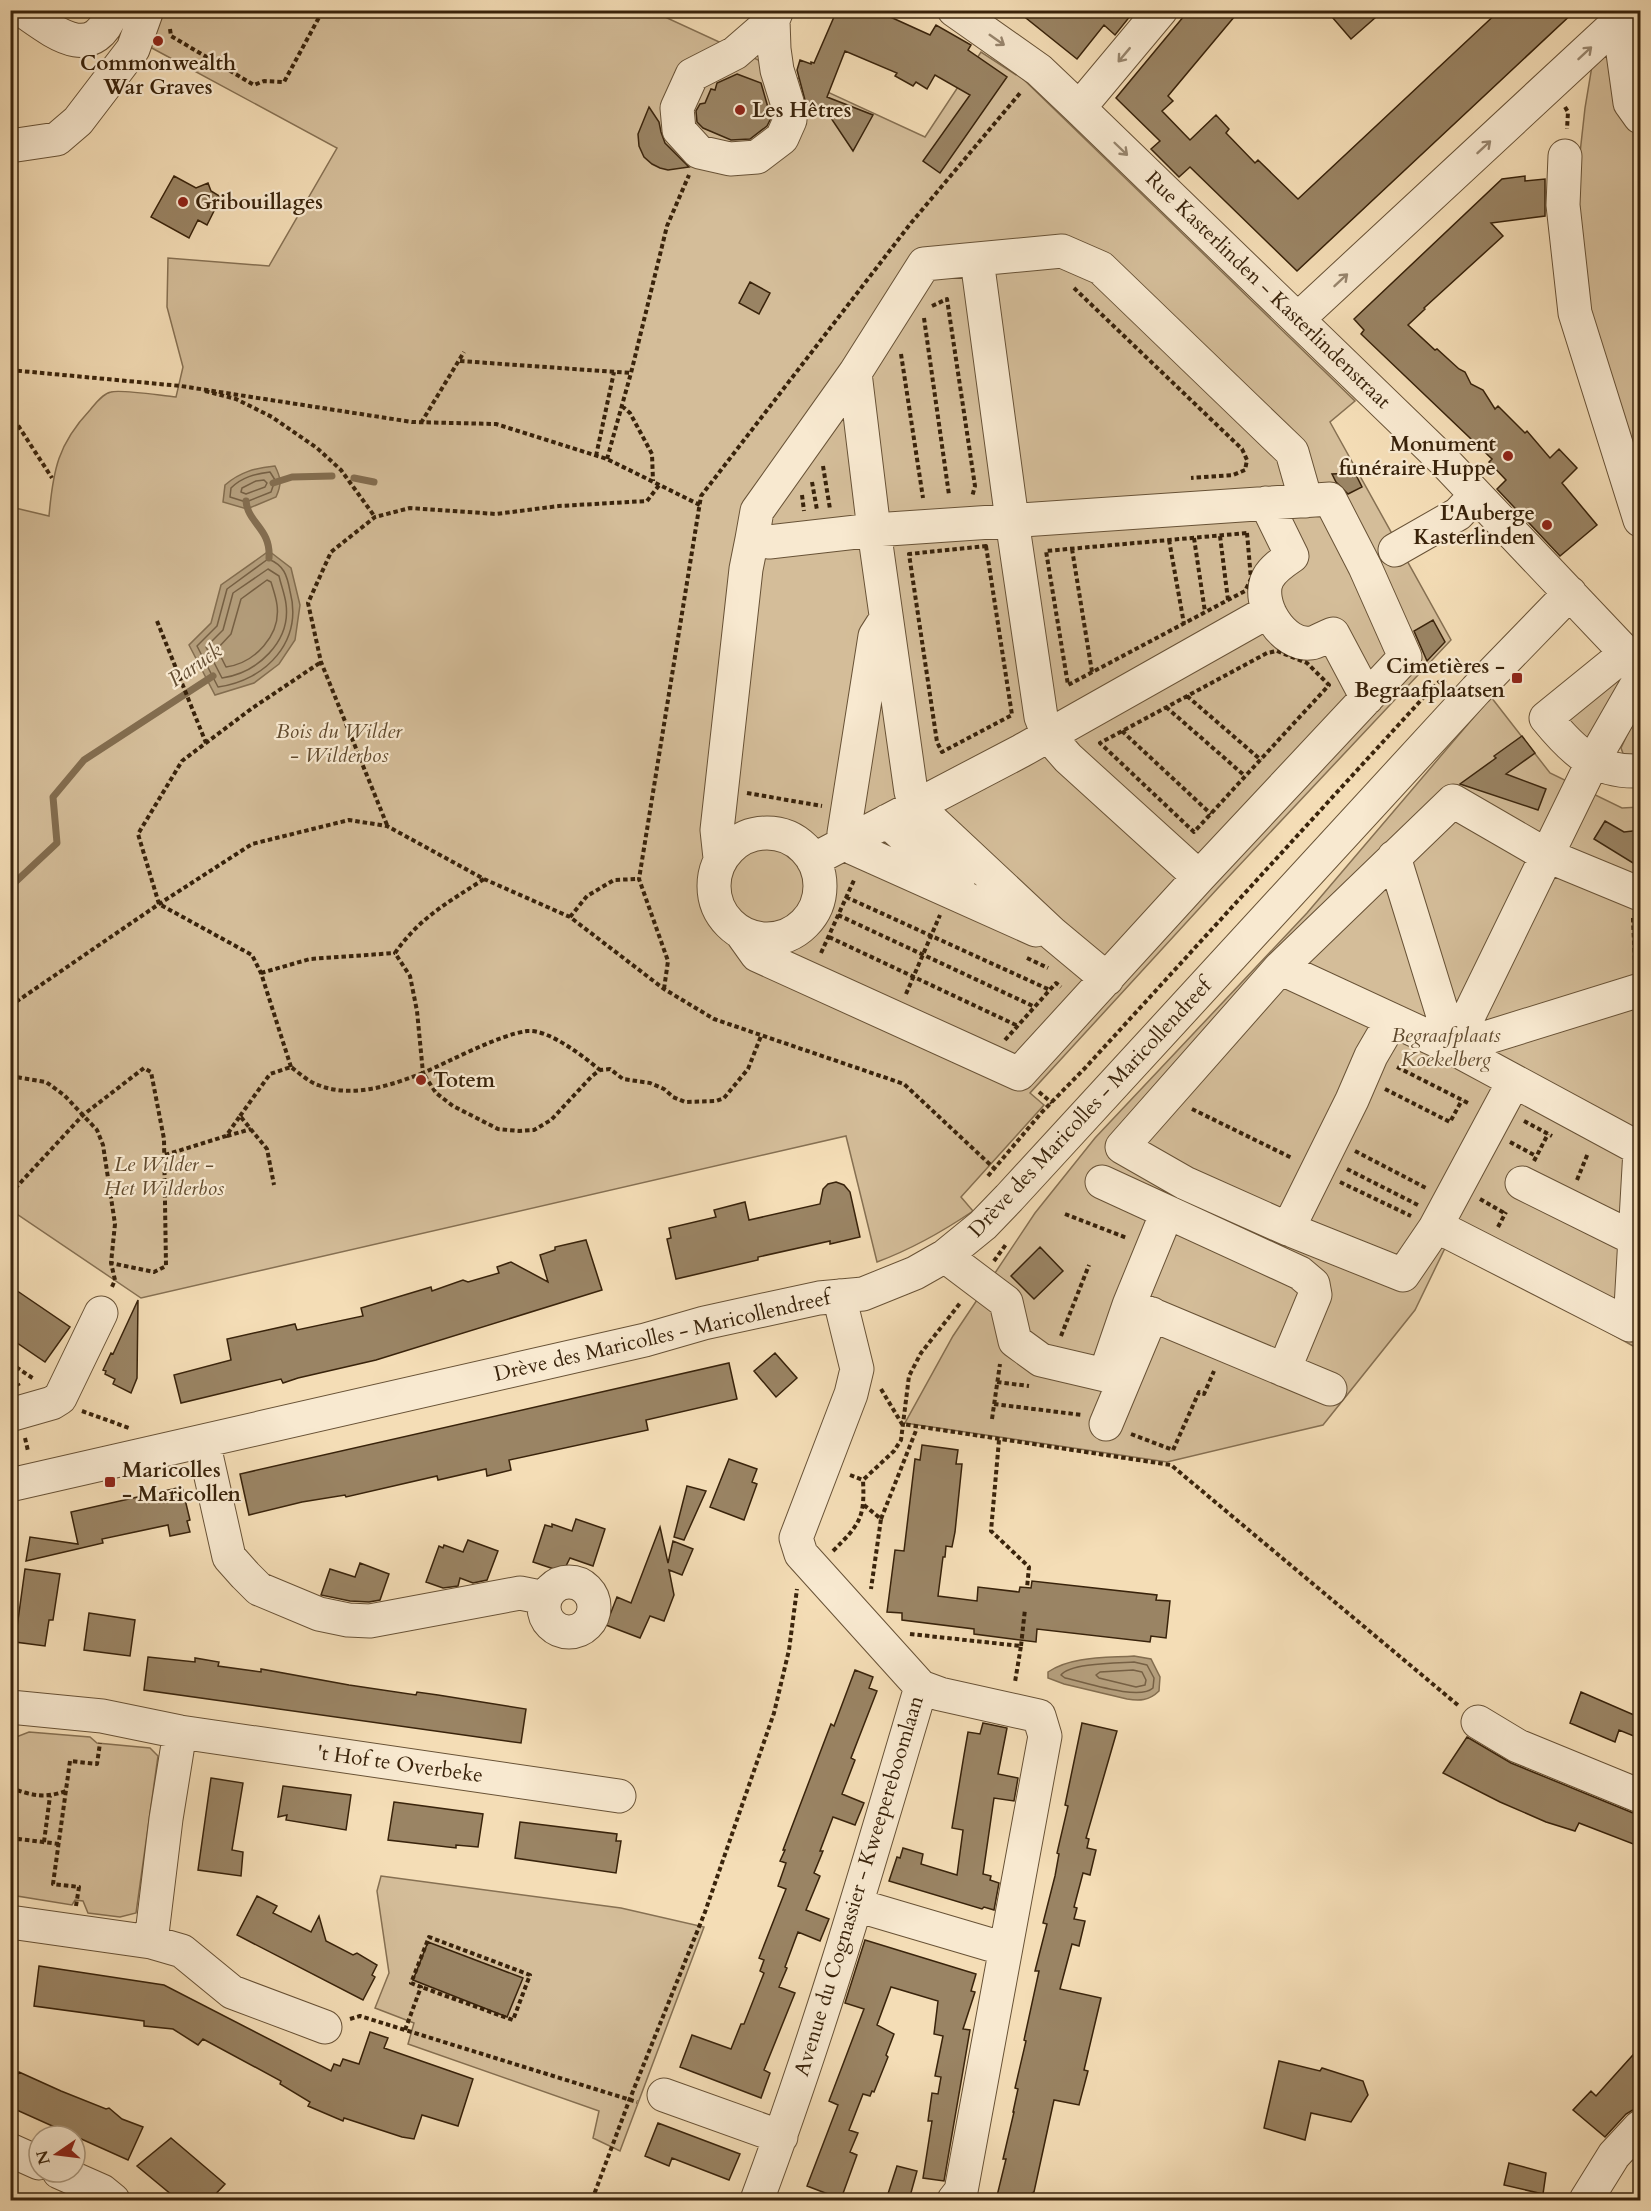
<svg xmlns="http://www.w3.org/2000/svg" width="1651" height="2211" font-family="Cardo,serif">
  <rect width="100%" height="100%" fill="#f4ddb6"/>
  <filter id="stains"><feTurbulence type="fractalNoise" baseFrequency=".00333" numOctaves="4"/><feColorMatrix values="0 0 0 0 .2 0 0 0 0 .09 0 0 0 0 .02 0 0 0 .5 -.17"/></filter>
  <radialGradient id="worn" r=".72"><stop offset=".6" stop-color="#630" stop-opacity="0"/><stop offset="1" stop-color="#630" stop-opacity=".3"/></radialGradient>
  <!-- green -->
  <path fill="#d4bd99" stroke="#867052" stroke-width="1.5" d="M160,11H652L925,137L981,52L1016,75L1018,74L1355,401L1330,422L1451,640L1218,888L1030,1093L1044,1105L961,1197L973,1211C942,1232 912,1249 877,1262L846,1136L141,1298L11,1210V507L49,516C53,470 58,444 90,410C95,404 102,394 111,392C121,389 163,396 176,397L183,367L167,307L168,258L269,266L337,148L150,47Z
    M1605,50L1640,131V488L1590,323L1577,180L1585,108L1593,60Z
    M1621,675L1620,683L1593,737L1584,739L1568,720Z
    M1491,697L1550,773L1622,808L1640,807V1350L1448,1242L1415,1310L1323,1425L1167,1462L905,1423L953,1336L1035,1213L1095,1138L1307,913Z
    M1640,707V757L1624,756L1621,748Z
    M29,1732L90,1737L97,1743L150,1748L158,1756L136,1913L120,1917L88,1913L83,1901L75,1900L72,1905L11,1895V1739Z
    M381,1876L621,1908L704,1927L620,2151L593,2138L599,2111L408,2044L414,2023L375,2008L389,1973L377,1891Z"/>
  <!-- water -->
  <path fill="#b49e7c" stroke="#836d4f" stroke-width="1.5" d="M275,466C281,478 282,484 276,497L247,509L223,502L225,485C240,472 255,468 275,466Z
    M269,551L291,568L300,605L295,640L279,664L254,683L215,695L189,645L211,623L221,585Z
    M1134,1656L1151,1659L1160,1677L1159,1691C1149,1701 1139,1701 1127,1699L1064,1684L1048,1678V1672C1071,1656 1106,1658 1134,1656Z"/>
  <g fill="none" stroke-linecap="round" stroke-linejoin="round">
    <!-- shore -->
    <path stroke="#766044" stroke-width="1.5" d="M270,472L275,480L271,492L246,502L230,497L231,488C242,477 255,474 270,472Z
      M264,480L267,483L265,487L246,494L241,492L242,488L256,481Z
      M268,559C284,565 287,575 290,591C303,641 267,680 218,687L197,646L217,626L227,589Z
      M268,569L279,576C281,585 285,595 286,604C291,642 257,673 222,678L206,647L223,630L233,593Z
      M267,580L271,582C273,589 276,597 277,605C281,635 255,663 226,667L217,649L231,634L241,599Z
      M1134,1662L1147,1665L1154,1678L1153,1688C1139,1701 1085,1682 1065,1678L1061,1675C1069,1663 1118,1663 1134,1662Z
      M1133,1670L1142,1672L1146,1680L1145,1685L1136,1687L1099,1678L1096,1675L1100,1672Z"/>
    <!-- stream -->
    <path stroke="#836d4f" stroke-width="7" d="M354,478L374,482
      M273,483L292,477L332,476
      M246,501C248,524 271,528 269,558
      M10,887L57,843L53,797L84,760L213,676"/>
  </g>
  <!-- building -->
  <path fill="#9a8464" stroke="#39230b" stroke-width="1.5" d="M837,10H888L886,15L930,35L936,25L971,45L968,50L1007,77L940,173L923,161L970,95L935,75L927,89L916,82L913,86L895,76L897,73L845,51L827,97L873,115L853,151L823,106L822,110L806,104L797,70L800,60L811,64V62L814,63Z
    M1016,10H1135L1115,35L1104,25L1077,59Z
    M1189,10H1240L1168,96L1173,101L1162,111L1190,140L1216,115L1229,129L1226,133L1255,163L1258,160L1298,199L1500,10H1576L1297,271L1190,167L1179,177L1151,149L1160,141L1116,98Z
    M1326,10H1384L1351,39Z
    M737,74L761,83L771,118L767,126L750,139L731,140L703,128L697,122L696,111L700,104L705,103L711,89L715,90L717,83Z
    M649,107L659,122L661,132L665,143L689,167L668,170L660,168L652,164L644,157L639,146L638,134Z
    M174,176L196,188L208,183L211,191L221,197L207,225L198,220L189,238L151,217Z
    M1525,176V181L1545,179V216L1491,223L1503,236L1424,308L1425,309L1408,325L1435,350L1437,349L1459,369L1465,372L1471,384L1483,390L1495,409L1498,406L1525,433L1527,431L1550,458L1559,449L1577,468L1562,483L1597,525L1560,556L1497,489L1506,480L1489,462L1492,459L1361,334L1364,330L1354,319L1502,179Z
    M750,282L770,293L759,314L739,303Z
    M1355,473L1362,487L1348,494L1336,482L1332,474Z
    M1433,620L1445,642L1427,661L1414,631Z
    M1522,736L1535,753L1506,774L1546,789L1538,810L1460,784L1496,758L1494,756Z
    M1605,821L1624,832L1641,830V853L1633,863L1594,839Z
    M836,1182L844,1185L850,1192L860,1237L830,1244V1241L758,1257V1260L676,1279L667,1239L671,1238L669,1228L716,1217L714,1210L745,1202L749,1220L820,1204L823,1189L828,1184Z
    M586,1240L602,1290L376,1360L298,1378L283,1383L281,1379L181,1403L174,1375L231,1360L227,1339L295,1324L297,1330L363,1316L361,1308L431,1287L432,1291L463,1280L468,1282L499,1273L497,1267L511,1262L548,1282L540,1255L555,1250V1247Z
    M1040,1247L1063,1271L1034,1299L1011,1276Z
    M10,1286L70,1327L45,1362L10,1338Z
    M138,1300L137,1378L131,1393L113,1384L115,1379L105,1374L106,1371L103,1370L111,1353L113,1354Z
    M775,1353L797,1378L776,1397L754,1371Z
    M729,1363L737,1399L646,1420L648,1430L509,1460L511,1470L487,1476L486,1469L438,1480L437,1476L346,1497L345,1495L302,1502L249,1515L240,1474Z
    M922,1445L958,1450L956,1464H962L955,1532L952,1547L946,1546L945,1557H943L938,1596L977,1601L978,1587L1019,1592L1020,1587L1031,1588L1032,1581L1157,1595L1156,1600L1170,1601L1166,1638L1151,1636L1150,1642L1037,1629L1036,1642L974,1634V1629L902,1620V1613L887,1612L895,1550L904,1551L915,1459L920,1460Z
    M729,1459L757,1469L752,1482L757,1484L744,1520L710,1507Z
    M687,1486L706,1491L684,1540L674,1537Z
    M182,1487L190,1520L187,1521L190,1532L170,1536L168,1525L102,1539L103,1543L26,1561L30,1537L78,1544L71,1512Z
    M576,1519L605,1529L593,1566L570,1558L563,1572L533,1562L545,1525L552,1527V1524L572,1531Z
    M660,1527L668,1563L673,1541L693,1549L682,1575L669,1570L674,1595L664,1621L650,1616L640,1638L606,1625L617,1597L631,1603Z
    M468,1540L498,1551L487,1580L473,1583L460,1578L458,1586L443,1588L426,1582L439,1546L443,1548L444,1545L463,1552Z
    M360,1563L389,1574L380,1600L369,1602L350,1601L321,1595L330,1569L355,1577Z
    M25,1569L60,1574L53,1620H49L45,1646L15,1642Z
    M89,1613L135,1620L130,1656L84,1650Z
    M148,1657L195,1662V1658L219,1662L218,1666L261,1672V1669L349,1685L416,1695L417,1692L438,1695L526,1709L521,1743L144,1690Z
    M855,1670L873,1677L869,1688L877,1691L851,1758L855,1760L842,1794L864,1803L855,1825L833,1817L820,1851H823L814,1873L820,1876L806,1910L829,1919L820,1941L798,1932L785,1967L787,1968L779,1987L795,1993L764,2070L770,2073L761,2098L680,2067L692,2035L731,2049L741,2024H744L764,1973L760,1971L764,1960L759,1958L786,1889L778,1886L786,1863L780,1861L785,1850H783L831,1724L834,1726Z
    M1581,1692L1641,1718V1739L1619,1730L1615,1742L1570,1723Z
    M983,1723L1007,1728L998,1774L1018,1778L1014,1801L994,1798L983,1874L991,1876L990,1880L999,1883L994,1910L984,1907L982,1909L889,1881L897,1857L900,1858L903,1848L923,1854L921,1864L957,1875L963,1830L952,1828L964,1755L968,1732L980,1734Z
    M1082,1723L1117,1731L1086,1838L1089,1839L1087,1848L1096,1850L1090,1875L1083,1873L1074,1907L1077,1908L1074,1919L1085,1921L1079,1946L1072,1944L1060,1989L1101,1998L1084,2070L1088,2071L1079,2105L1054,2100L1034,2192L1021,2200H996L1006,2159H1003L1014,2112H1013L1018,2089L1015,2088L1026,2041L1024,2040L1039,1971H1035L1047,1924L1043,1923L1055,1876L1059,1854L1057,1853L1068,1806L1065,1805Z
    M1467,1737L1511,1763L1633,1813L1641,1814V1847L1579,1823L1575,1831L1546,1822L1500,1802L1443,1773Z
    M211,1778L243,1783L232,1850L243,1852L241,1876L198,1870Z
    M283,1786L351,1795L346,1830L286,1820L287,1815L278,1817Z
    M394,1802L483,1814L478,1847L456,1845V1848L388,1840Z
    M520,1822L617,1834L616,1841H621L616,1873L515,1858Z
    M257,1896L277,1906L273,1913L311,1932L319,1916L326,1941L353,1955L357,1953L377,1965L372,1975L375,1977L363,2000L237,1935Z
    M865,1940L976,1974L971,1991L975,1992L963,2029L970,2030L944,2181L923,2178L932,2121H928L932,2093L938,2094L941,2077L935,2076L943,2036L934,2034L938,2001L891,1987L877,2025L894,2034L886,2055L888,2057L874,2092L872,2091L870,2096L863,2094L849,2130L858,2133L850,2152L857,2155L841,2199L807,2186L838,2105L829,2101L864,2009L845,2003Z
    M428,1942L523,1978L507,2017L413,1980Z
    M39,1966L164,1985L331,2071L334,2064L340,2066L343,2059L359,2064L370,2032L388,2038L384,2048L473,2079L458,2126L422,2115L414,2139L402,2137L344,2118L343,2121L308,2106L310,2102L280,2084L281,2081L203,2039L198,2045L173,2029L144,2026V2021L34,2006Z
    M1641,2046V2105L1626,2114L1605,2137L1573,2110L1591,2091L1596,2096Z
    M1279,2061L1320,2071L1322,2068L1363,2081L1368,2095L1351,2122L1311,2113L1305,2140L1264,2128Z
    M19,2072L61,2091L106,2109L109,2108L122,2119L143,2127L128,2160L10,2107V2090Z
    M658,2123L740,2154L729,2180L672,2158L669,2166L645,2156Z
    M171,2138L225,2184L210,2200H178L137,2166Z
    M1509,2163L1546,2173L1543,2194L1504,2185Z
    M897,2166L917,2171L909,2200H886Z"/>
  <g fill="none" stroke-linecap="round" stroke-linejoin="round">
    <defs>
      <path id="minor" d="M22,10C55,33 93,65 113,10
        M954,10L1039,70L1079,108L1444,461L1626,653L1640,665
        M1617,10L1630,103L1640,117
        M773,20L735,53L692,75L677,108L679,130L699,152L730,159L757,157L782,138L790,120L787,102L777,70L774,49L773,20L777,10
        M1079,108L1161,10
        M10,146L57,139L78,121L133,49L147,10
        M1565,156L1563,205L1575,313L1640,520
        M977,260L1012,520L1041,717L1048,735L1068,758L1199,877
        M1298,319L1618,22L1633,10
        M855,373L874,530L911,792L927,816L1053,934L1107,979
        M1266,503L1292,556C1283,562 1273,569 1268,578C1255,602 1283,647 1311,643C1318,642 1326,636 1333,634L1367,698
        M752,539L757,511L855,373L924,264L1062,251L1101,268L1292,452L1306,501
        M1395,550L1458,514L1476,495
        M882,625L875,636L844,833L853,848L1036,930
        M1626,653L1546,718C1573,751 1595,773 1640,771
        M887,821L958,885
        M714 886a53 53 0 1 1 106 0a53 53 0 1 1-106 0Z
        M1394,857L1453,1048
        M720,858L717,830L746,569L752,539L769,542L874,530L1330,499L1365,567L1405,657L1199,877L1019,1074L757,955L742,934
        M813,860L1021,751L1269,611
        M1640,894L1548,856L1453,801L1280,968L1453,1048L1640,1149
        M1280,968L1122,1147L1185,1183L1288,1229L1403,1275L1435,1228L1514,1081
        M1453,1048L1593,761L1640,679
        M1453,1048L1640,990
        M1102,1182L1300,1273L1313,1284L1315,1295L1284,1370
        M1522,1183L1635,1239
        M1435,1228L1450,1233L1630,1325L1640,1150
        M1288,1229L1352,1100L1371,1056L1392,1020
        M945,1256L1006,1302L1015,1341L1041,1360L1105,1375L1129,1305L1330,1389
        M1129,1305L1161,1227
        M10,1415L52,1403L60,1398L101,1313
        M1106,1424L1152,1314
        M203,1441L229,1557L245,1575L259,1589L319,1614L348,1620L370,1621L520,1593L545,1598
        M10,1485L645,1340L704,1323L819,1298L863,1294L915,1273L945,1256L983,1225L1009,1198L1476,690L1570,593
        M544 1607a25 25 0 1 1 50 0a25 25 0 1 1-50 0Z
        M921,1687L940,1694L1039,1716L1045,1736L961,2191L954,2200
        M10,1707L102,1716L180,1732L619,1796
        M1478,1722L1518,1746L1640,1796
        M856,1905L1005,1949
        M10,1922L151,1942L182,1951L232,1992L325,2027
        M151,1942L166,1819L180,1732
        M664,2095L781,2137
        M10,2150L39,2163
        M59,2172L102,2191L113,2200
        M757,2200C820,2032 870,1859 921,1687L801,1554L796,1538L851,1394L857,1369L839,1296
        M1586,2200L1614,2155L1640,2127"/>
    </defs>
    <!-- minor casing -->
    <use href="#minor" stroke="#685236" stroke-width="35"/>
    <!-- path -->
    <path stroke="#39230b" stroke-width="4" stroke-dasharray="4.5 3" stroke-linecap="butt" d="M170,29L171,36L254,85L264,81L284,82L323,10
      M1565,107L1568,112L1567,129
      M1074,288L1242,449L1247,460L1245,470L1233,475L1191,478
      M932,306L947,299L975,486L972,497
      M924,318L949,495
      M901,354L923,498
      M460,361L631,373
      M10,370L181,386L412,422L496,424L607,459L700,505
      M205,391L236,399L272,417L317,448L341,470L375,517
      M622,406L630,413L652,454L653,481
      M10,413L52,478
      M421,423L464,352
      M596,456L614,372
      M607,459L631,373L667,226L689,175
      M823,466L830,509
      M812,482L817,510
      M802,495L804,511
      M1247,533L1251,579L1245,591L1068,685L1046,551Z
      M1220,536L1228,600
      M1194,538L1205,612
      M1169,540L1184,624
      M986,546L1012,715L942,752L937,742L909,554Z
      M1072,549L1092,672
      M157,621L206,743
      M1277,651L1307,663L1329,685L1194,832L1100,743L1267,653Z
      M1187,696L1261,760
      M1166,707L1245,776
      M1122,731L1211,814
      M747,793L822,806
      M387,825L321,662L308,603L331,552L375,517L410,508L496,514L559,506L647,501L660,484
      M484,879C449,902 420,917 395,953L410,976L417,1011L423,1073C450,1061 499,1035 527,1031C549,1029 584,1057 600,1070
      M846,897L1050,990
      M838,915L1035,1007
      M570,917L587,896L614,880L638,879
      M1633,918L1635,965
      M829,937L1018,1026
      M821,953L855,878
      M1027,958L1048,968
      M261,973L310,959L395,953
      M664,989L668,961L639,879L701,496L911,223L1021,92
      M906,994L940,915
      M10,1006L159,904L252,844L349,820L387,826L484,879L570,917L664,989L714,1019L904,1084L997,1171
      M1005,1040L1056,983L1061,987
      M291,1067L261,973L252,955L159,904L138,834L182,761L251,709L321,662
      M1397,1067L1470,1104
      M10,1076L46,1082L64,1095L97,1130L103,1145L115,1224L111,1263L115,1280L111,1289
      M1385,1089L1450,1122L1462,1100
      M1039,1092L1052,1103
      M1192,1109L1292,1158
      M240,1116L270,1074L291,1067C299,1073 309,1082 318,1085C353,1099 391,1085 423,1073L436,1093L453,1106L498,1129L519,1131L534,1130L551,1120L592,1076L600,1070L610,1069L623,1079L650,1083L664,1089L673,1097L685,1102L716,1101L724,1098L748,1069L761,1036
      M1524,1121L1552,1136
      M227,1136L251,1129
      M1510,1142L1536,1156
      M1355,1151L1426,1188
      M165,1155L226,1136L240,1116L267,1149L274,1185
      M1534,1161L1548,1134
      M1347,1169L1418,1205
      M988,1176L1042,1112L1086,1067L1423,698L1439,682L1446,680
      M1577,1180L1588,1153
      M1340,1182L1411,1216
      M10,1194L83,1115L144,1068L151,1072L164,1139L166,1266L154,1272L111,1263
      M1480,1199L1506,1214
      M1065,1214L1127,1238
      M1498,1227L1506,1212
      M994,1261L1007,1243
      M1061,1336L1089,1265
      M10,1363L34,1379
      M10,1371L19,1386
      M997,1382L1029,1386
      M881,1389L902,1424L1171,1465L1459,1706
      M994,1404L1082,1415
      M82,1411L129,1428
      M992,1419L1000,1364
      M1131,1434L1173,1450L1199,1392L1204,1394L1214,1371
      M25,1438L28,1451
      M999,1440L991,1531L1029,1567L1027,1588
      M850,1475L863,1480
      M864,1505L881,1519L871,1589
      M881,1519L917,1428
      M833,1551C860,1524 865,1518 863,1480L894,1451L901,1440L909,1376L921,1353L961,1302
      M910,1634L1021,1646L1015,1682
      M1021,1646L1025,1609
      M10,1788C32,1795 43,1799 66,1791
      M10,1840L19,1839L59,1844
      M44,1842L50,1796
      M76,1906L79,1887L53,1884L70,1761L97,1764L100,1743
      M350,2019L360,2016L637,2102
      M405,2030L421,1987L411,1983L429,1937L530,1975L513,2020L421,1987
      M592,2200L629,2101L705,1912L774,1713L789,1650L797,1589"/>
    <!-- minor -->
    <use href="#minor" stroke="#f8e9d0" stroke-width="33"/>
  </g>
  <!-- one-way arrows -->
  <defs><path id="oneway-shaft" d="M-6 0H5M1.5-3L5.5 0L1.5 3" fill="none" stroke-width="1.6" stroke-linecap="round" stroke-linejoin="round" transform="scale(1.5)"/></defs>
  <g stroke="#98866e">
    <use href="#oneway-shaft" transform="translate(997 40) rotate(35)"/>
    <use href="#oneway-shaft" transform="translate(1585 53) rotate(-43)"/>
    <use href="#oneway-shaft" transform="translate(1124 55) rotate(130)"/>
    <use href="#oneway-shaft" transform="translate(1484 147) rotate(-43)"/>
    <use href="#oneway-shaft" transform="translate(1121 149) rotate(44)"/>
    <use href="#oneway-shaft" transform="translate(1341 280) rotate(-43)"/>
  </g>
  <!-- markers -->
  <g fill="#8f2418" stroke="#f8e9d0" stroke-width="2">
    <circle cx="158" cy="41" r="6"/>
    <circle cx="740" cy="110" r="6"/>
    <circle cx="183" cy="202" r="6"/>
    <circle cx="1508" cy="456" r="6"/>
    <circle cx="1547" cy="525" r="6"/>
    <rect x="1511" y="672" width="12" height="12" rx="3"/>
    <circle cx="421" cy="1080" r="6"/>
    <rect x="104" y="1476" width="12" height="12" rx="3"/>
  </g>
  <g text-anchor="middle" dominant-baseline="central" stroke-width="4.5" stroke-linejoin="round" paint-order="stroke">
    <!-- poi labels -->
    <g font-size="21" font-weight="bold" fill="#39230b" stroke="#f8e9d0" text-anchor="start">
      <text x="158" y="63" text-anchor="middle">Commonwealth<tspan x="158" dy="24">War Graves</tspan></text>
      <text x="752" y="110">Les Hêtres</text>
      <text x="195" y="202">Gribouillages</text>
      <text x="1496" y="444" text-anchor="end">Monument<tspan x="1496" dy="24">funéraire Huppe</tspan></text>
      <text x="1535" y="513" text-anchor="end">L'Auberge<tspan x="1535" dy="24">Kasterlinden</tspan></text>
      <text x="1505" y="666" text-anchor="end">Cimetières -<tspan x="1505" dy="24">Begraafplaatsen</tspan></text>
      <text x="433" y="1080">Totem</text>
      <text x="122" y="1470">Maricolles<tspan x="122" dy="24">- Maricollen</tspan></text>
    </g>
    <!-- street labels -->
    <g font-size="21" fill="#39230b" stroke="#f8e9d0">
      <text transform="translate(1268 290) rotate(44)">Rue Kasterlinden - Kasterlindenstraat</text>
      <text transform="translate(1090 1108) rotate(-47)">Drève des Maricolles - Maricollendreef</text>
      <text transform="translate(662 1336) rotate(-13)">Drève des Maricolles - Maricollendreef</text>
      <text transform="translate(400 1764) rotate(8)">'t Hof te Overbeke</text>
      <text transform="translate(859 1886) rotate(-73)">Avenue du Cognassier - Kweepereboomlaan</text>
    </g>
    <!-- park labels -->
    <g font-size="21" font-style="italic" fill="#604a2e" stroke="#f8e9d0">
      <text x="339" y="731">Bois du Wilder<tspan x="339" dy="24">- Wilderbos</tspan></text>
      <text x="1446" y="1035">Begraafplaats<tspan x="1446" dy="24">Koekelberg</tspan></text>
      <text x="164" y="1164">Le Wilder -<tspan x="164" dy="24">Het Wilderbos</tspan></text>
    </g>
    <!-- water labels -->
    <g font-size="22" font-style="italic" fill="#644e33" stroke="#f8e9d0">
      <text transform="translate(195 665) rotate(-35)">Paruck</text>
    </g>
  </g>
  <!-- margin -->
  <rect width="1651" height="2211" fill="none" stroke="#f4ddb6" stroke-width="36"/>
  <rect x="12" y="12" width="1627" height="2187" fill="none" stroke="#39230b" stroke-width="3"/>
  <rect x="18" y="18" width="1615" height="2175" fill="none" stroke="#39230b" stroke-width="1.5"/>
  <!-- north arrow -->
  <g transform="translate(57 2154) rotate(256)"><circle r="28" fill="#f8e9d0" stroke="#ac9a81" stroke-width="1.5"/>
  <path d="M0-4.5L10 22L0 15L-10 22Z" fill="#8f2418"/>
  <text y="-9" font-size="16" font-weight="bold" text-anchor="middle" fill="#39230b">N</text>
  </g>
  <rect width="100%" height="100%" filter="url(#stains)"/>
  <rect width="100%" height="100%" fill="url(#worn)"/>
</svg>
